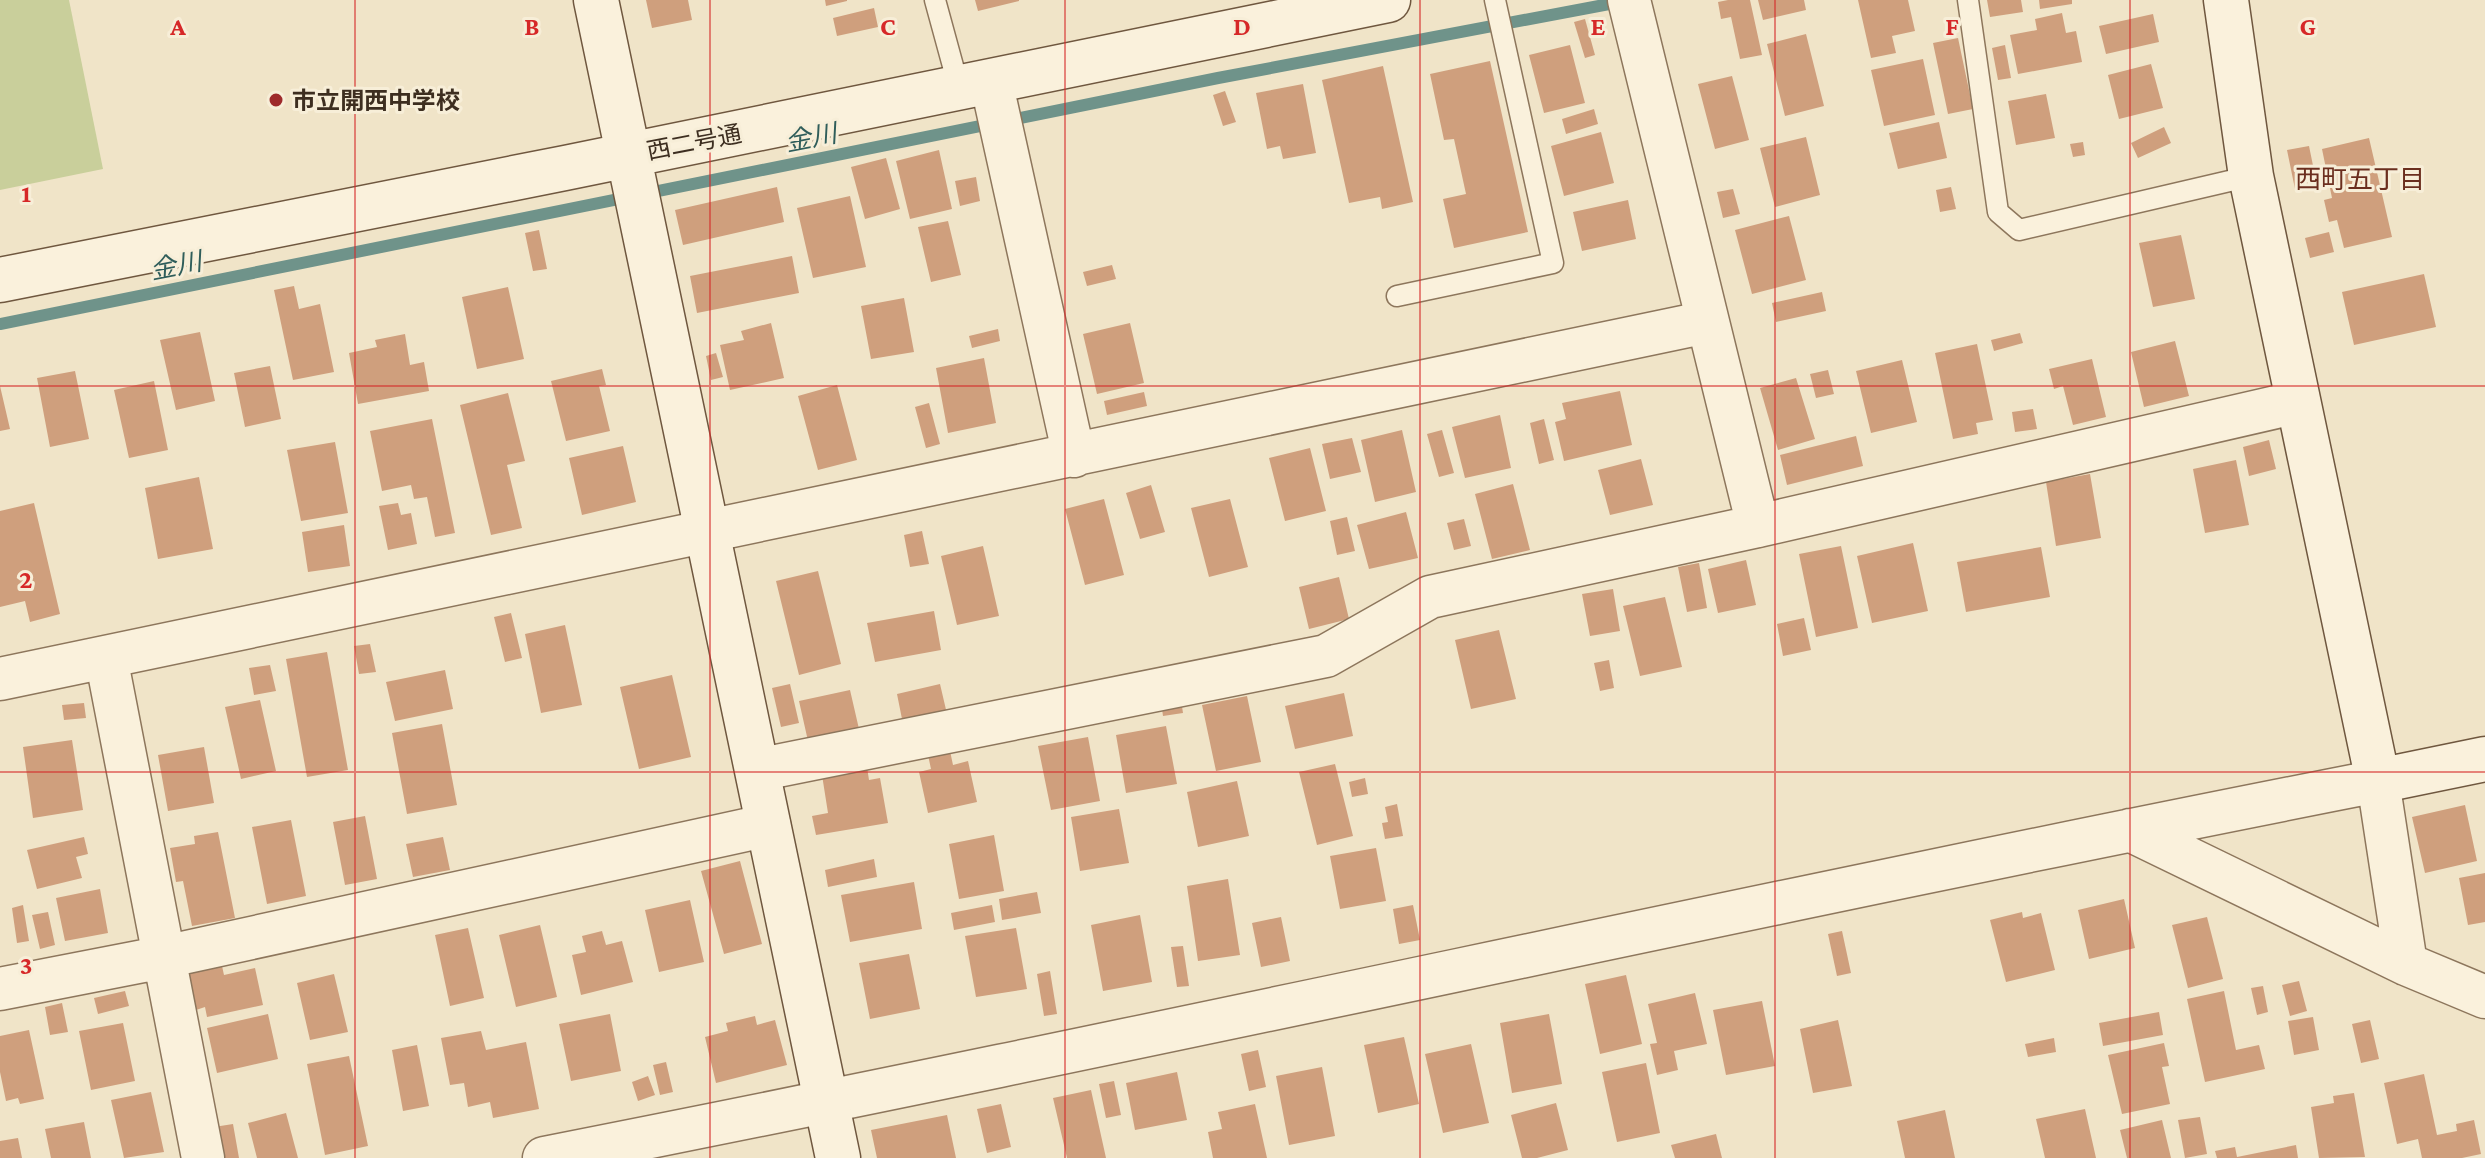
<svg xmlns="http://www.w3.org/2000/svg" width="2485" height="1158" font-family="'Crimson Pro','Noto Sans JP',serif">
<rect width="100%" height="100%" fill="#f0e4c8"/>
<path fill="#c9cf9b" d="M0,0H69L103,169L0,190Z"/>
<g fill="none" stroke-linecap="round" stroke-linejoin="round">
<path stroke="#6f938a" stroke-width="12" d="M0,324L1218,78L1625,1"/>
</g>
<path fill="#cf9f7d" d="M646,0H688L692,20L652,28Z
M825,0H847V1L826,6Z
M975,0H1019V1L978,11Z
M1728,0H1750L1762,55L1740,59L1731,17L1721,19L1718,2Z
M1758,0H1804L1806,10L1763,20Z
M1858,0H1908L1915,31L1892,36L1896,53L1871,58Z
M1987,0H2021L2023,12L1990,17Z
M2039,0H2072V4L2040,9Z
M874,8L878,27L837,36L833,18Z
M2062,13L2066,33L2076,31L2082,62L2018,74L2010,35L2037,30L2035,19Z
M2153,14L2159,42L2106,54L2099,26Z
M1585,19L1595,55L1585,58L1574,22Z
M1806,34L1824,106L1785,116L1767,44Z
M1958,38L1973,109L1948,114L1933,43Z
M1570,45L1585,103L1544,113L1529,55Z
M2005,45L2011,78L1998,80L1992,48Z
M1923,59L1935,115L1884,126L1871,70Z
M1490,61L1528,232L1454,248L1443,199L1466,194L1454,139L1444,140L1430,74Z
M2151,64L2163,108L2119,119L2108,75Z
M1383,66L1413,202L1382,209L1380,197L1349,203L1322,80Z
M1732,76L1749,140L1715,149L1698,84Z
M1303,84L1316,153L1283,159L1280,146L1267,149L1256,93Z
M1225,91L1236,122L1223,126L1213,95Z
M2046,94L2055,138L2016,145L2008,101Z
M1594,109L1598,124L1566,134L1562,119Z
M1939,122L1947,158L1898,169L1889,133Z
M2164,127L2171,143L2138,158L2131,143Z
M1601,132L1614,183L1564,196L1551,146Z
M1806,137L1820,195L1775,207L1760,148Z
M2369,138L2392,237L2344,248L2337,220L2329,222L2324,200L2332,198L2322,149Z
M2083,142L2085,155L2073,157L2070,144Z
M2309,146L2317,185L2295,189L2287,150Z
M939,150L952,209L910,219L896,161Z
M886,158L900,209L865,219L851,167Z
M976,177L980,201L960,206L955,181Z
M777,187L784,222L683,245L675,210Z
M1951,187L1956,209L1940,212L1936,190Z
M1733,189L1740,214L1723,218L1717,192Z
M850,196L866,267L813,278L797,208Z
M1628,200L1636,239L1582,251L1573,212Z
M1789,216L1806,280L1752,294L1735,230Z
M948,221L961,275L931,282L918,227Z
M539,230L547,269L533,271L525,233Z
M2329,232L2334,252L2310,258L2305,238Z
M2181,235L2195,299L2153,307L2139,243Z
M792,256L799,293L697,313L690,276Z
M1112,265L1116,279L1087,286L1083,272Z
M2424,274L2436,327L2354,345L2342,292Z
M294,286L299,309L320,304L334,372L293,380L274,290Z
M508,287L524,359L477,369L462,297Z
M1822,292L1826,311L1776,322L1772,303Z
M904,298L914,352L871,359L861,306Z
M771,323L784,378L730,390L720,345L744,340L741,331Z
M1130,323L1144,383L1097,394L1083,334Z
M998,329L1000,341L972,348L969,336Z
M200,332L215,401L176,410L160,340Z
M2020,333L2023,343L1994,351L1991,340Z
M405,334L410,365L424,362L429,391L358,404L349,353L377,347L375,340Z
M2175,341L2189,396L2144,407L2131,352Z
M1977,344L1993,420L1976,423L1978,434L1953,439L1935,353Z
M716,353L723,377L711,380L706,356Z
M984,358L996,423L948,433L936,368Z
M2092,359L2106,417L2073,425L2063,386L2054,389L2049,369Z
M1902,360L1917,422L1871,433L1856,371Z
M270,366L281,419L245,427L234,373Z
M602,369L606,385L599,386L610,431L566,441L551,381Z
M1828,370L1834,394L1816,398L1810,374Z
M75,371L89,439L50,447L37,378Z
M1796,378L1815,439L1778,450L1760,388Z
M154,381L168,450L129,458L114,390Z
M837,385L857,460L818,470L798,396Z
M0,386L10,429L0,431Z
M1620,391L1632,445L1564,461L1555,422L1566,419L1562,403Z
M1144,392L1147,406L1107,415L1104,401Z
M508,393L525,461L507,465L522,528L491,535L460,405Z
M929,403L940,444L926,448L915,407Z
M2033,409L2037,429L2015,432L2012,412Z
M1500,415L1511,468L1465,478L1452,427Z
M432,419L455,533L435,537L427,497L414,499L411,485L382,491L370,431Z
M1544,419L1554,460L1539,464L1530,423Z
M1402,430L1416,492L1375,502L1361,440Z
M1442,430L1454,473L1439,477L1427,434Z
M1856,436L1863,466L1787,485L1780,455Z
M1352,438L1361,472L1330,479L1322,444Z
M2269,440L2276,469L2249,476L2243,447Z
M335,442L348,513L301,521L287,450Z
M623,446L636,502L582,515L569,458Z
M1310,448L1326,511L1285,521L1269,458Z
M1641,459L1653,505L1610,515L1598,470Z
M2236,460L2249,525L2205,533L2193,469Z
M2090,474L2101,538L2056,546L2046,482Z
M199,477L213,549L158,559L145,488Z
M1513,484L1530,550L1492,559L1475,494Z
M1151,485L1165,532L1140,539L1126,493Z
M1104,499L1124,575L1085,585L1065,509Z
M1230,499L1248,567L1209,577L1191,508Z
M34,503L60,614L30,622L25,601L0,607V511Z
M398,503L401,515L411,513L417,544L388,550L379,506Z
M1406,512L1418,558L1369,569L1357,525Z
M1347,517L1355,551L1337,555L1330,521Z
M1464,519L1471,546L1454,550L1447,523Z
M344,525L350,566L308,572L302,532Z
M922,531L929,564L910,567L904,535Z
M1913,543L1928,611L1872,623L1857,556Z
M983,546L999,616L957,625L941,556Z
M1841,546L1858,628L1816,637L1799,554Z
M2041,547L2050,597L1966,612L1957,562Z
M1746,560L1756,605L1718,613L1708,569Z
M1699,563L1707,608L1687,612L1678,567Z
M818,571L841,664L799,675L776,581Z
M1339,577L1349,619L1309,629L1299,587Z
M1613,589L1620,631L1590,636L1582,594Z
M1665,597L1682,667L1640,676L1623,606Z
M934,611L941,650L875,662L867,623Z
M511,613L522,658L505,662L494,617Z
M1804,618L1811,650L1783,656L1777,624Z
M565,625L582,705L541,713L525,634Z
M1499,630L1516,699L1471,709L1455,640Z
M370,644L376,672L359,674L354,646Z
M327,652L348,770L307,777L286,659Z
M1609,660L1614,688L1600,691L1594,663Z
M270,665L276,691L254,695L249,668Z
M445,670L453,709L395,721L386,682Z
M672,675L691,757L639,769L620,687Z
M790,684L799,723L781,727L772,688Z
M940,684L947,714L903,724L897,694Z
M850,690L859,729L808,741L799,701Z
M1344,693L1353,736L1295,749L1285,706Z
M1247,696L1261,762L1216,771L1202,705Z
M260,700L276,771L241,779L225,707Z
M1181,700L1183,713L1163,716L1161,702Z
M84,703L86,718L64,720L62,705Z
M442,724L457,805L407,814L392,733Z
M1166,726L1177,784L1126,793L1116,735Z
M1088,737L1100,801L1051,810L1038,746Z
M72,740L83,810L33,818L23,747Z
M204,747L214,803L168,811L158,755Z
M950,751L953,765L968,761L977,802L928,813L919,772L931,769L928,755Z
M1335,764L1353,836L1317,845L1299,772Z
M867,767L869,780L880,778L888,823L816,835L812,816L828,813L822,775Z
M1365,778L1368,794L1352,797L1349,782Z
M1237,781L1249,836L1198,847L1187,792Z
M1397,804L1403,836L1385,839L1382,823L1388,822L1385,807Z
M2465,805L2477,861L2425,873L2412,817Z
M1119,809L1129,863L1080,871L1071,817Z
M365,816L377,879L345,885L333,822Z
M291,820L306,896L267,904L252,827Z
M218,832L235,918L192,926L183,881L176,882L170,848L195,844L194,836Z
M994,835L1004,891L959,899L949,844Z
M84,837L88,854L76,857L82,878L37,889L27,850Z
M443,837L450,870L413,877L406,844Z
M1376,848L1386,901L1340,909L1330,856Z
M874,859L877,877L828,887L825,870Z
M740,861L762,944L724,954L701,871Z
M2485,873V922L2468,925L2459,878Z
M1228,879L1240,955L1198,961L1187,886Z
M914,882L922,929L850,942L841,895Z
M100,889L108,933L65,941L56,898Z
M1037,892L1041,913L1002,920L999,899Z
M2124,899L2135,948L2089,959L2078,910Z
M690,900L704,962L659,972L645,910Z
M23,905L29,941L17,943L12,908Z
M992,905L995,922L954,930L951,913Z
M1413,905L1420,940L1399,944L1393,909Z
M48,912L55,945L40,949L32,915Z
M2022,912L2023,918L2041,913L2055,970L2006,982L1990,920Z
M1140,915L1152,982L1103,991L1091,925Z
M1281,917L1290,961L1261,967L1252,923Z
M2207,917L2223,979L2188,988L2172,925Z
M540,925L557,997L516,1007L499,935Z
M468,928L484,998L450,1006L435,935Z
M1016,928L1027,989L976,997L965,936Z
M602,931L606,945L622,941L633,982L581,995L572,955L586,952L582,936Z
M1842,931L1851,973L1837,976L1828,934Z
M1183,946L1189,986L1177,987L1171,947Z
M909,954L920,1009L870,1019L859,963Z
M220,957L224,975L255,968L263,1005L207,1017L205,1007L196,1010L186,965Z
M1050,971L1057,1014L1044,1016L1037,974Z
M334,974L348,1032L310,1040L297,983Z
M1626,975L1642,1044L1600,1054L1585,984Z
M2299,981L2307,1011L2290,1016L2282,985Z
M2263,986L2268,1012L2257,1015L2251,988Z
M125,991L129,1006L98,1014L94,998Z
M2224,991L2236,1050L2259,1045L2265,1069L2205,1082L2187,999Z
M1695,993L1707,1044L1674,1051L1678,1070L1657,1075L1650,1044L1657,1043L1648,1004Z
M1762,1001L1775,1066L1726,1075L1713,1010Z
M62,1003L68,1032L50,1035L45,1007Z
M2159,1012L2163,1035L2103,1046L2099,1023Z
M268,1014L278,1059L217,1073L207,1028Z
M610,1014L621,1071L571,1081L559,1024Z
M1549,1014L1562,1084L1512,1093L1500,1023Z
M755,1016L757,1025L775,1020L787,1065L716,1083L705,1037L728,1031L726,1023Z
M2313,1017L2319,1050L2294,1055L2288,1021Z
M1838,1020L1852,1086L1813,1093L1800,1029Z
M2370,1020L2379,1059L2361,1063L2352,1024Z
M123,1023L135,1081L91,1090L79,1031Z
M29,1030L44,1099L20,1104L18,1098L6,1101L0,1072V1036Z
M481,1031L486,1050L526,1042L539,1109L493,1118L490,1102L468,1107L464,1083L450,1085L441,1038Z
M1404,1037L1419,1104L1378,1113L1364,1045Z
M2054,1038L2056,1052L2028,1057L2025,1044Z
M2164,1043L2169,1066L2162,1067L2170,1104L2122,1114L2108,1055Z
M1471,1044L1489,1123L1443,1133L1425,1054Z
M417,1045L429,1106L403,1111L392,1050Z
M1258,1050L1266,1087L1249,1091L1241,1054Z
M349,1056L368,1146L325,1155L307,1064Z
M666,1062L673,1092L660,1095L653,1065Z
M1646,1063L1660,1133L1617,1142L1602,1072Z
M1322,1067L1335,1136L1289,1145L1276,1076Z
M1177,1072L1187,1120L1135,1130L1126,1083Z
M2424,1074L2437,1135L2457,1131L2456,1124L2474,1120L2481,1154L2462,1158H2422L2418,1139L2397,1144L2384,1083Z
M648,1076L655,1095L638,1101L632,1082Z
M1114,1081L1121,1115L1106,1118L1099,1084Z
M1091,1090L1106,1158H1067L1053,1098Z
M151,1092L164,1152L124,1158L111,1100Z
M2354,1093L2365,1157L2319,1158L2311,1107L2334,1103L2333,1096Z
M1556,1103L1568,1150L1537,1158H1522L1511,1115Z
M1001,1104L1011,1147L987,1153L977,1109Z
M1255,1104L1267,1158H1213L1208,1132L1222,1129L1218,1112Z
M2085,1109L2096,1158H2045L2036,1119Z
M1945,1110L1955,1158H1905L1897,1121Z
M286,1113L298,1158H257L248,1123Z
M947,1115L956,1158H877L871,1130Z
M2200,1117L2207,1154L2185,1158L2178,1120Z
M2162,1120L2171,1158H2127L2120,1130Z
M84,1122L91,1158H51L45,1129Z
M233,1124L239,1158H220L214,1127Z
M1716,1134L1722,1158H1675L1671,1145Z
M18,1138L22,1158H0V1141Z
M2296,1145L2298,1158H2217L2215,1151L2235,1147L2237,1157Z"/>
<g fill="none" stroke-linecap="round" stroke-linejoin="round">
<g stroke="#8d765c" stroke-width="23">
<path id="lane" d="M935,0L959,88
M1968,0L1998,212L2019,230L2251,176
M1397,296L1553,263L1495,0"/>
</g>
<g stroke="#8d765c" stroke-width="45">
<path id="street" d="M1629,0L1758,526
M991,81L1074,456
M106,657L203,1158
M0,679L1707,322
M757,770L1326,656L1430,597L1758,526L2298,402
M2130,830L2406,964L2485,997
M0,989L164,957L769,825
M544,1158C1156,1038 1765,901 2378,781L2406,964"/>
</g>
<g stroke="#6f573f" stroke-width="47">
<path id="secondary" d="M596,0L838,1158
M2226,0L2251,176L2378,781L2485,759
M0,280L565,168L1388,0"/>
</g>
<use href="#lane" stroke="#faf1dc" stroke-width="20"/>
<use href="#street" stroke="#faf1dc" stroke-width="42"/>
<use href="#secondary" stroke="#faf1dc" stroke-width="44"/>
</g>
<path fill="none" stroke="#d62828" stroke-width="2" stroke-opacity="0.55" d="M355,0V1158M710,0V1158M1065,0V1158M1420,0V1158M1775,0V1158M2130,0V1158M0,386H2485M0,772H2485"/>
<circle fill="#9e2a2b" stroke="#f7eed8" stroke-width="3" cx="276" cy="100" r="8"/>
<g text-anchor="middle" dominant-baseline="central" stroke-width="6" stroke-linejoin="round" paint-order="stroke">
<g font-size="24" font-weight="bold" fill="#3d2e20" stroke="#f7eed8" text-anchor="start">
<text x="292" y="100">市立開西中学校</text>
</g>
<g font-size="24" fill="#3d2e20" stroke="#f7eed8">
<text transform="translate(694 142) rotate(-11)">西二号通</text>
</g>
<g font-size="26" font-style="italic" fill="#2f5d5a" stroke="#f7eed8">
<text transform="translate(811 138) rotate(-11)">金川</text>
<text transform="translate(176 266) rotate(-11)">金川</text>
</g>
<g font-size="26" fill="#6b2e1e" stroke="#f7eed8">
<text x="2360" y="179">西町五丁目</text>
</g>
</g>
<g font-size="26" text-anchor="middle" font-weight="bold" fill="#d62828" stroke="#f7eed8" stroke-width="6" stroke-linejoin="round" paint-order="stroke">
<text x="178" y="35">A</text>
<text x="532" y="35">B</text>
<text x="888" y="35">C</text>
<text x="1242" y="35">D</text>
<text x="1598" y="35">E</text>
<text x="1952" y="35">F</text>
<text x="2308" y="35">G</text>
<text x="26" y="202">1</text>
<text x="26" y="588">2</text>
<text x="26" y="974">3</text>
</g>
</svg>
